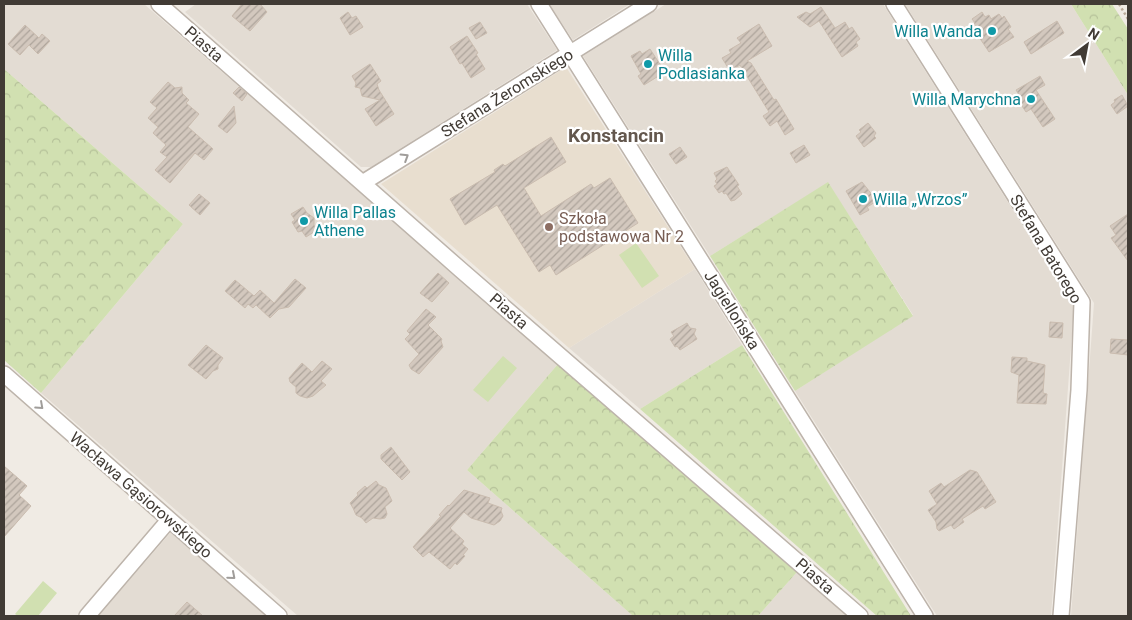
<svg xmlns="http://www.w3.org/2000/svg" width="1132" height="620" font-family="Roboto,sans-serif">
<defs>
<pattern id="forest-crowns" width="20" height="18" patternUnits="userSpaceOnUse" patternTransform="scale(1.25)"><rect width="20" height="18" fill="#d1e0b1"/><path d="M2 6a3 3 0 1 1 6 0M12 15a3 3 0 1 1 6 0" fill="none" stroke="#b5c199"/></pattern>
<pattern id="building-hatch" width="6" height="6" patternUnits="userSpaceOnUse" patternTransform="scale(1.25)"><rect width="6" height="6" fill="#d3c8be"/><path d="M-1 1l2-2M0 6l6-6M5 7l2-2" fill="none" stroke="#ada49b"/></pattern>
</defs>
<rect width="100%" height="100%" fill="#f0ebe4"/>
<path fill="#e3dcd3" d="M4,4H144L558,364L467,470L633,616H298L41,393L183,224L4,69Z
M196,4H527L557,50L371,167H361L185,12Z
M549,4H630L573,40Z
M666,4H883L1074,307L1051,616H937L795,391L913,315L828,183L710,256L583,56Z
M905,4H1071L1128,95V616H1071L1094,303Z
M695,269L742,345L640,409L569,348Z
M172,531L270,616H98Z
M797,572L847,616H758Z"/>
<path fill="#e8decf" d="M566,67L695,269L569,348L381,184Z"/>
<path fill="url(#forest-crowns)" d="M1071,4H1112L1128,29V95Z
M4,69L183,224L41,393L4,360Z
M828,182L913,316L795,391L710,256Z
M742,345L911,616H877L640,409Z
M558,364L797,572L758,616H633L467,470Z"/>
<path fill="#d1e0b1" d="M636,243L659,276L642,288L619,255Z
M503,356L517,368L488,402L473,390Z
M43,581L57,593L38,616H18L15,614Z"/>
<path fill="#e1dedc" d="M577,73L696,262L690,259L633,171L634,169L614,138L575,78Z"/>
<path fill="url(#building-hatch)" stroke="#cabcaf" d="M242,4H260L267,12L250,31L232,16Z
M821,7L835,28L845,22L849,29L852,27L860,39L856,42L858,46L842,57L819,21L810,27L797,17L806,12L810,14Z
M348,12L352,18L356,16L363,27L350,35L340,18Z
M982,12L985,17L989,15L991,19L999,14L1002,18L1004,16L1011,27L1008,29L1014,37L989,52L971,25L975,23L972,19Z
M1057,21L1064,33L1031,54L1024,42Z
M480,22L487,33L476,39L469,28Z
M759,24L772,46L747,61L751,63L774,100L776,99L794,129L785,135L777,121L770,126L763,116L769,112L740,65L730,71L722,58L731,53L729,50L741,43L737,38Z
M25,25L39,38L42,34L50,41L38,54L29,45L20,55L8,44Z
M467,36L478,53L476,54L485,69L471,78L462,63L460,64L450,47Z
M650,49L665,72L644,85L638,76L641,74L631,56L640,51L642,54Z
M370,64L381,81L377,84L379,90L394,114L376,126L365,109L380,100L362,96L360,88L355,87L356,83L352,76Z
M1040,76L1045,85L1036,90L1055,119L1043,127L1031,109L1026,112L1018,100L1021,98L1016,90Z
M168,82L175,88L182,87V93L189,100L186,103L199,114L188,127L213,149L204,160L195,153L170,183L155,170L167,157L160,152L166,145L153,133L158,127L148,118L157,108L150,102Z
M239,87L247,94L242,101L233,93Z
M1122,95L1128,106L1117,114L1111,105L1115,102L1114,100Z
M234,106L236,123L227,133L218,126Z
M868,123L876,133L874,136L876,138L864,147L856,136L861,132L859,130Z
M551,137L566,162L524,188L541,216L591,184L594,188L610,178L638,223L556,275L550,265L539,272L497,205L465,225L450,199L495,172L494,170L503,164L505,166Z
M804,145L810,155L796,163L790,153Z
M680,147L687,157L676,164L669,154Z
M727,167L739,185L737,186L742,194L735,200L731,201L726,193L724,194L722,191L719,193L714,186L717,184L715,181L717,179L714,173Z
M862,182L877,201L867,207L869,210L860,215L846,191Z
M199,194L210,203L200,215L189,205Z
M303,207L307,213L314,218V225L317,230L306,237L302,231L298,232L292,222L295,220L291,214Z
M1128,214V261L1111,238L1116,235L1110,226Z
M438,273L449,283L432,302L420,293Z
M295,279L306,288L289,307L279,309L270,318L256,305L253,308L248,304L245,308L225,291L235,280L254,296L260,290L274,303Z
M426,309L436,317L428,325L442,339L441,341L443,347L419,374L411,369L409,365L419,354L405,339L410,334L407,331Z
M1050,322L1063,323L1062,338L1049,337Z
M687,323L690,328L696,329L694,334L697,339L680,350L677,346L675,347L670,339L674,336L671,332Z
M1111,339L1128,340V355L1110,353Z
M206,345L223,358L218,365V369L213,371L206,379L188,365Z
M1012,357L1027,358V361L1045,365L1043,393L1047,394L1046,404L1017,403L1019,375L1011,372Z
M322,361L332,369L321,381L326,385L313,396L307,398L300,396L296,393V387L290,382L289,378L302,363L312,372Z
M391,447L410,472L402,480L381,459V455Z
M4,466L27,486L19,495L31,506L4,537Z
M970,470L977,472L996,502L985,509L983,506L962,519L964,522L954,529L951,525L939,531L937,529L936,522L928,510L937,504L929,491L941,483L944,487Z
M376,481L379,485L386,488L392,501L385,507L387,514L385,518L380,519L373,518L366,523L362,518L356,515L353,508L350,503L358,495L357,493L365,486L367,488Z
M464,490L490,498L488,503L502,508L501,511L503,516L500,521L494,525L471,518L464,512L450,528L464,541L462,544L468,549L463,555L465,556L457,565L455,563L450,569L429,552L423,557L413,547L441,516L439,515L448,505L449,506Z
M187,602L203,616H174Z"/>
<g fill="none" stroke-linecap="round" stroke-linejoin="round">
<g stroke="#bdb4ab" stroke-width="18">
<path id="street" d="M159,4L461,270L860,616
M539,4L925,616
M894,4L1082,302L1079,390L1061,616
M364,182L649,4
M4,374L279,616
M87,616L169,520"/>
</g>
<path stroke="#baab9b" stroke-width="2.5" stroke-dasharray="2.5 2.5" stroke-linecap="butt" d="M1119,4L1128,19"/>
<use href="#street" stroke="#fff" stroke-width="15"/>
</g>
<defs><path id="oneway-chevron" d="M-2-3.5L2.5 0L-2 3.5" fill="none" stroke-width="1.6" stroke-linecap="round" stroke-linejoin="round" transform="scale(1.25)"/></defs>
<g stroke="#a09d9a">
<use href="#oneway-chevron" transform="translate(405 157) rotate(-32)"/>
<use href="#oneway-chevron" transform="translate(40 406) rotate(42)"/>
<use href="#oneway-chevron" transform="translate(232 576) rotate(41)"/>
</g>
<g fill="#0f9aa8" stroke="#fff" stroke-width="2">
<circle cx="992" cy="31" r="5"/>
<circle cx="648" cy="64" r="5"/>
<circle cx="1031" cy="99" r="5"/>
<circle cx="863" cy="199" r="5"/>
<circle cx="304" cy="221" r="5"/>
</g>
<circle fill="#8d6e63" stroke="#fff" stroke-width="2" cx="549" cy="227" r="5"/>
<g text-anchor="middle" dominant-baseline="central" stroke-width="4.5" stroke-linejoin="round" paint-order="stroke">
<g font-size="16" fill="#0d838f" stroke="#fff" text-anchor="start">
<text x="982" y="31" text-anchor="end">Willa Wanda</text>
<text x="658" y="55">Willa<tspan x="658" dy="18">Podlasianka</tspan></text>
<text x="1021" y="99" text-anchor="end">Willa Marychna</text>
<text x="873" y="199">Willa „Wrzos”</text>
<text x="314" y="212">Willa Pallas<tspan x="314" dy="18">Athene</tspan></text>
</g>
<g font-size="16" fill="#413b35" stroke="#fff">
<text transform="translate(204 44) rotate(41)">Piasta</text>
<text transform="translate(507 93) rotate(-32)">Stefana Żeromskiego</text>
<text transform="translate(1046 249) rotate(59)">Stefana Batorego</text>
<text transform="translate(732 310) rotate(58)">Jagiellońska</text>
<text transform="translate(509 311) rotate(41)">Piasta</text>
<text transform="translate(141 495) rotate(41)">Wacława Gąsiorowskiego</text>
<text transform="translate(815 576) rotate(41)">Piasta</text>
</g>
<g font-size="16" fill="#785e54" stroke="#fff" text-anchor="start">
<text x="559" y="218">Szkoła<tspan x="559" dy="18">podstawowa Nr 2</tspan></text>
</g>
<g font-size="19" font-weight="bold" fill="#63574d" stroke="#fff">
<text x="616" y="135">Konstancin</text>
</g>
</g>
<rect width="1132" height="620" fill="none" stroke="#413b35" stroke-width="10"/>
<g transform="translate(1087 45) rotate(32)" stroke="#ffffff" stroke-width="4" paint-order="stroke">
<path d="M0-4L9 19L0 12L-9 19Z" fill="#413b35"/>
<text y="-8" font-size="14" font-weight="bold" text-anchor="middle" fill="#413b35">N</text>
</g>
</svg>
